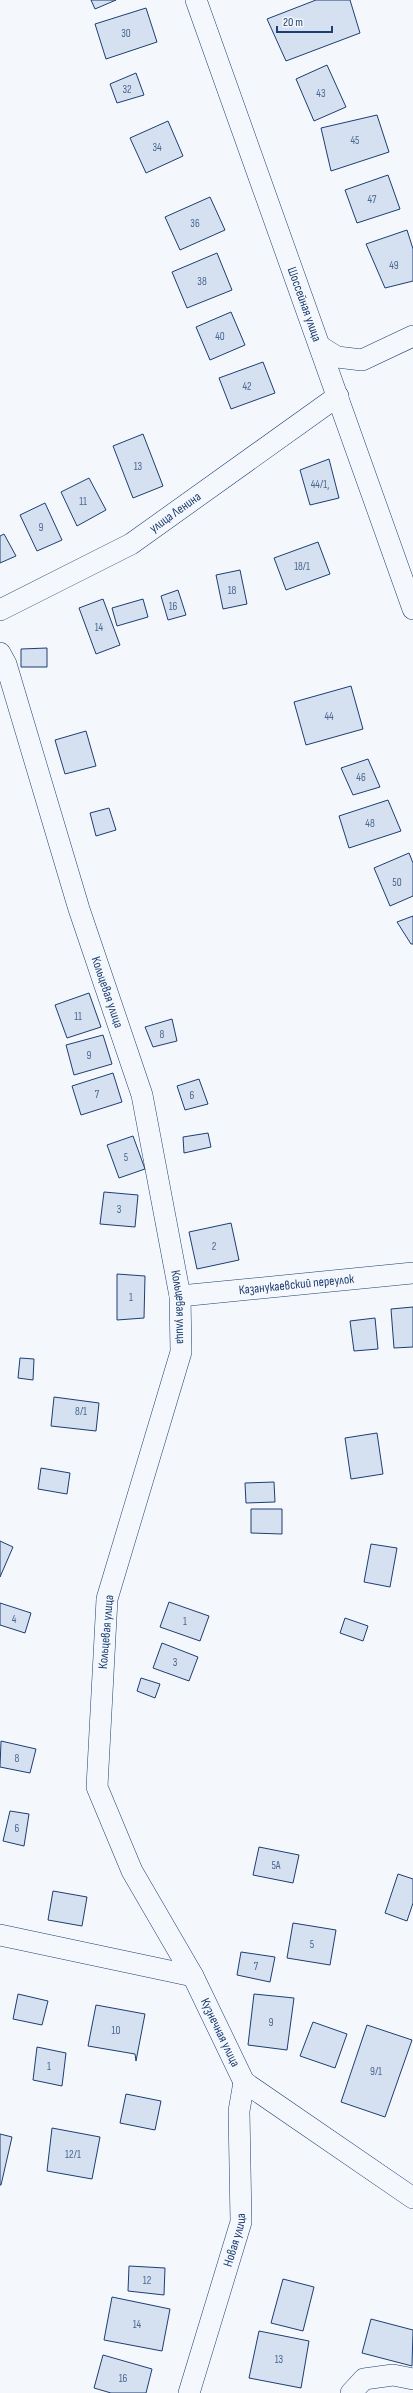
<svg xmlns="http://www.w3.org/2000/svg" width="413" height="2393" font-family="'Sofia Sans Condensed',sans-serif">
<rect width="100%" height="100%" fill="#f4f7fb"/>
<path fill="#d5e0f0" stroke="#1d3f73" d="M91,0H116L95,9Z
M316,0H350L360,33L286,61L267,19Z
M146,8L157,42L106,59L95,24Z
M327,65L346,107L314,121L296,79Z
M136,73L144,95L117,103L110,84Z
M377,115L389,152L331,171L321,128Z
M168,121L183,156L146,173L130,138Z
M388,175L400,209L357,223L345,190Z
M210,197L225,230L180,250L165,217Z
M407,230L413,249V281L385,288L366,244Z
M217,253L232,290L187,308L172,272Z
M231,312L245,345L210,360L196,327Z
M263,362L275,393L231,409L219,378Z
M143,434L163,486L133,498L113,446Z
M329,459L339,498L310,505L300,470Z
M89,478L106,510L77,526L61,492Z
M45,503L62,540L37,551L20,515Z
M4,534L16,556L0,563V536Z
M318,542L330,574L286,590L274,558Z
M240,570L247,604L223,609L216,575Z
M178,590L186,615L168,620L161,596Z
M103,599L120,645L96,654L79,608Z
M143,599L148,617L117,626L112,608Z
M47,648V667H21V649Z
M351,686L363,729L306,745L294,702Z
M86,731L96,766L65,774L55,740Z
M368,759L380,787L353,795L341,768Z
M388,800L401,831L349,848L339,816Z
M109,808L116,830L96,836L90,813Z
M409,853L413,863V896L390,906L374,868Z
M413,916V944H411L397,922Z
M89,993L101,1027L67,1038L55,1005Z
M172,1019L177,1041L153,1047L145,1027Z
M103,1035L112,1064L74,1075L66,1045Z
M113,1073L122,1102L81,1115L72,1086Z
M199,1079L208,1104L185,1110L177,1086Z
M208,1133L211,1147L184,1153L183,1137Z
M133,1136L145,1169L119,1178L107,1145Z
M104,1192L138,1195L135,1227L100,1224Z
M231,1223L239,1260L197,1269L189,1232Z
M117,1274L145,1276L144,1318L117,1320Z
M413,1307V1347L394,1348L391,1309Z
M375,1318L378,1349L354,1351L350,1321Z
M20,1358L34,1359L33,1380L18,1378Z
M54,1397L99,1403L96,1431L51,1426Z
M377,1433L383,1474L351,1479L345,1438Z
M41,1468L70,1473L67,1494L38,1489Z
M274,1482L275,1502L246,1503L245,1483Z
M251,1509H282V1534L251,1533Z
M0,1541L13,1547L0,1577Z
M371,1544L397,1548L390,1587L364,1582Z
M169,1602L209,1616L200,1641L160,1627Z
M0,1603L31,1613L25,1633L0,1625Z
M345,1618L368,1626L363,1641L340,1633Z
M162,1643L198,1657L189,1681L153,1668Z
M141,1678L160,1684L155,1698L137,1691Z
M1,1741L36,1749L30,1773L0,1767Z
M10,1811L29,1814L24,1846L3,1841Z
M259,1847L299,1855L293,1883L253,1875Z
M398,1874L413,1879V1903L407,1921L385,1913Z
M53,1891L87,1897L82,1926L48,1920Z
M293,1923L336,1930L330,1965L287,1958Z
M241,1952L275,1957L270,1982L237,1975Z
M18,1994L48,2001L42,2025L13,2019Z
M254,1994L294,1998L287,2050L248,2045Z
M96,2005L145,2014L136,2061L135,2054L88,2046Z
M313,2022L347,2034L335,2068L300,2056Z
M367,2025L412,2040L385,2117L341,2102Z
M37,2047L66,2053L62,2086L33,2080Z
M126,2094L161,2101L155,2130L120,2123Z
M52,2128L100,2137L92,2179L47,2171Z
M0,2134L12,2137L1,2185H0Z
M129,2266L165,2268L164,2295L128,2291Z
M283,2279L314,2287L303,2331L271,2323Z
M112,2297L170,2309L162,2351L104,2340Z
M371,2319L413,2330L412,2366L362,2353Z
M259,2331L309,2341L301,2388L249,2378Z
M103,2355L152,2369L146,2393H111L94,2388Z"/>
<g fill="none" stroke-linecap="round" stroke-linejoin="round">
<g stroke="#1d3f73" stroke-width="22">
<g id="minor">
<path id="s1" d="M196,0L413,609"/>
<path d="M321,347L337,357L362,360L413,336"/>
<path id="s2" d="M0,610L131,544L338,396"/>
<path id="s3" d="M0,653L6,664L79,909L142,1095L180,1296L181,1352L107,1599L97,1787L132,1871L193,1976"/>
<path id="s4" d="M180,1296L413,1273"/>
<path id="s5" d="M0,1935L193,1976L244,2082L413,2198"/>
<path id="s6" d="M189,2393L241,2222L239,2111L244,2082"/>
<path d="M351,2393L364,2379L393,2375L413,2379"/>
</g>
</g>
<use href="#minor" stroke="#f4f7fb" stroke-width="21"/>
</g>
<g text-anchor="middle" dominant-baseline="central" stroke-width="3" stroke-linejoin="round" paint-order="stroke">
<g font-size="11" fill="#4b6792">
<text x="126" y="33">30</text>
<text x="127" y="89">32</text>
<text x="321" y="93">43</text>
<text x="355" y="140">45</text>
<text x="157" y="147">34</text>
<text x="372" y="199">47</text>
<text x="195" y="223">36</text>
<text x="394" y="265">49</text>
<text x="202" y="281">38</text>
<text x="220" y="336">40</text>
<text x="247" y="386">42</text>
<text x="138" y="466">13</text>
<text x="320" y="484">44/1,</text>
<text x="83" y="501">11</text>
<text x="41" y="527">9</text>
<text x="302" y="566">18/1</text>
<text x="232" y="590">18</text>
<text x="173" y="606">16</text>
<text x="99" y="627">14</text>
<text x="329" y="716">44</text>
<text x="361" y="777">46</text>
<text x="370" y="823">48</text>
<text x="397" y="882">50</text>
<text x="78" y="1016">11</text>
<text x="162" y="1034">8</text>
<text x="89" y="1055">9</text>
<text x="97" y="1094">7</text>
<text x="192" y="1095">6</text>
<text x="126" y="1157">5</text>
<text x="119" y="1209">3</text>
<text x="214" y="1246">2</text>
<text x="131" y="1297">1</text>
<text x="81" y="1411">8/1</text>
<text x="14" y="1619">4</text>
<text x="185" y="1621">1</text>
<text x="175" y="1662">3</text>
<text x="17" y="1758">8</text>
<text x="17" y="1828">6</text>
<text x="276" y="1865">5А</text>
<text x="312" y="1944">5</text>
<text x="256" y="1966">7</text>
<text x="271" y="2022">9</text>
<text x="116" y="2030">10</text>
<text x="49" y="2066">1</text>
<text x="376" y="2071">9/1</text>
<text x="73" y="2154">12/1</text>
<text x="147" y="2280">12</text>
<text x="137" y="2324">14</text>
<text x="279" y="2359">13</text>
<text x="123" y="2378">16</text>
</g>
<g font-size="13" fill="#1d3f73" stroke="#f4f7fb">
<text stroke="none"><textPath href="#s1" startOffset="323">Шоссейная улица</textPath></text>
<text stroke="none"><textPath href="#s2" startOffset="201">улица Ленина</textPath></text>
<text stroke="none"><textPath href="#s3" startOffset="356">Кольцевая улица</textPath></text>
<text stroke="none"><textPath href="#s4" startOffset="117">Казанукаевский переулок</textPath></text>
<text stroke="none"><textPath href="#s3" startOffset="680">Кольцевая улица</textPath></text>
<text transform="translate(106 1632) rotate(-85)">Кольцевая улица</text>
<text stroke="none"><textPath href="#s5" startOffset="260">Кузнечная улица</textPath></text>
<text stroke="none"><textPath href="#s6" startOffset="160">Новая улица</textPath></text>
</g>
</g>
<path d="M277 26v6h55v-6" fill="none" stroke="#1d3f73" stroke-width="2"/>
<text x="283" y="26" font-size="12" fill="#1d3f73" stroke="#f4f7fb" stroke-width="3" paint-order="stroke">20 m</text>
</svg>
